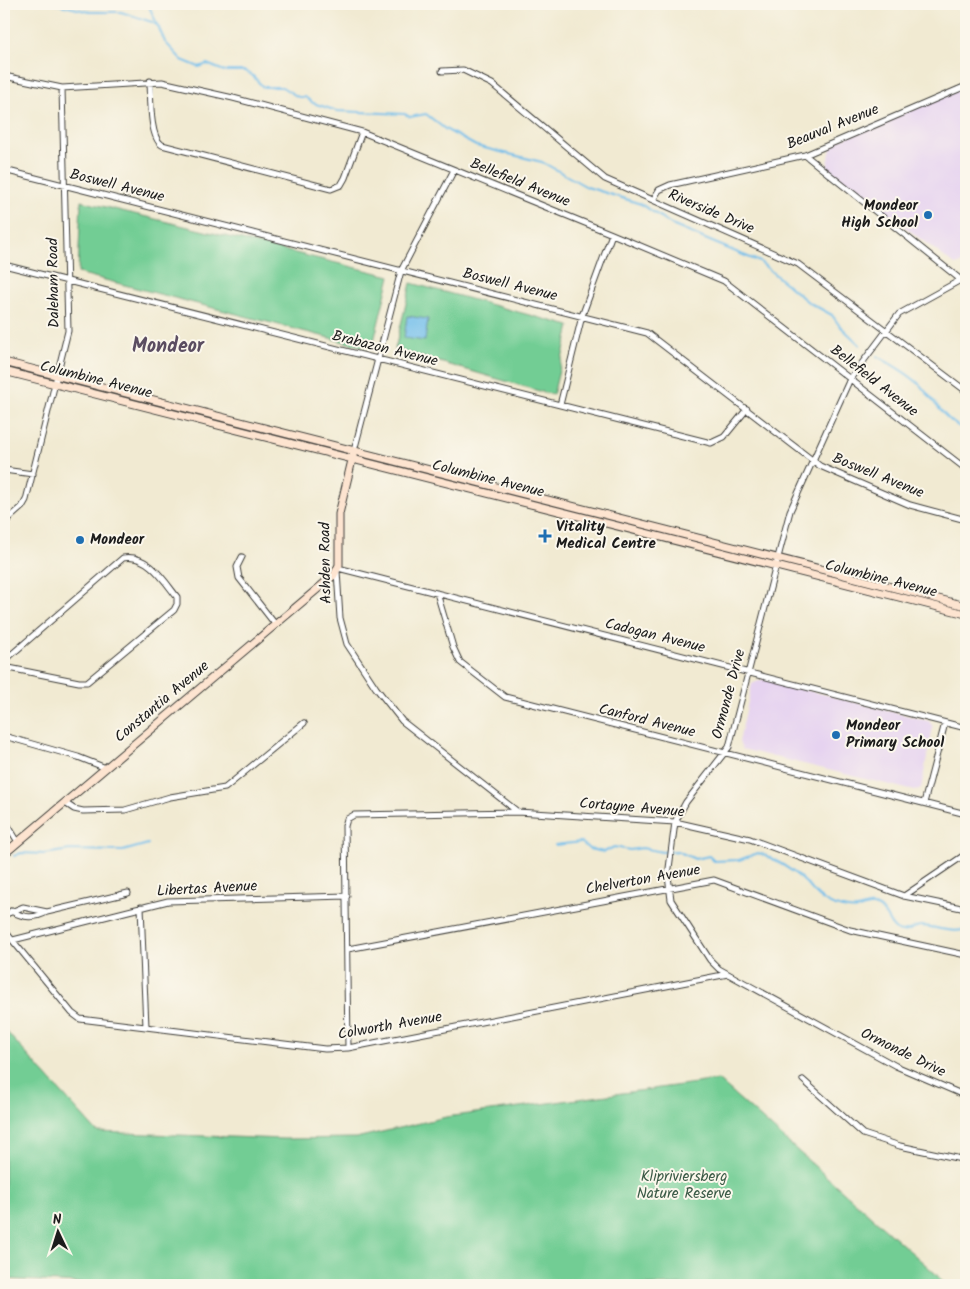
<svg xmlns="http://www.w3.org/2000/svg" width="970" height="1289" font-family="Kalam,sans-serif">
<rect width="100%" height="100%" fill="#fbf7ec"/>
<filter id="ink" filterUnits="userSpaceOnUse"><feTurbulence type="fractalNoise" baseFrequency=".02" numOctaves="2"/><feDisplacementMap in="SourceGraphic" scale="10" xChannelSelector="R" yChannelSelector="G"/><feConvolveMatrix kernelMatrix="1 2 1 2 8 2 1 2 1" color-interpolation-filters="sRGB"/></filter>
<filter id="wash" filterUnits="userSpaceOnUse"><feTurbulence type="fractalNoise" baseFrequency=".0096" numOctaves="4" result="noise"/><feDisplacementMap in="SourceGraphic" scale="20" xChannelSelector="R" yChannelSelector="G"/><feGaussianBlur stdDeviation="1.12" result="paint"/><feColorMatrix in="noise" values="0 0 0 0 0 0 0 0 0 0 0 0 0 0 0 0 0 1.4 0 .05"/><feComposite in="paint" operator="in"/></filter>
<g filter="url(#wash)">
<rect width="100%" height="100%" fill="#f1ead2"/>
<path fill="#e6d3f0" d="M966,87V262L955,265L827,168L832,143Z
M763,679L929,721L933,727L921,788L915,791L742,749L739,742L752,684Z"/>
<path fill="#72cd94" stroke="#477458" d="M81,201L390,276L372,349L78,273Z
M411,283L570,326L553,395L395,349Z
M4,1029L97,1132L284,1139L356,1138L446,1117L718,1080L937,1275L944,1285H115L4,1279Z"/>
<path fill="#71beeb" stroke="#466d84" d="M407,316L428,319L425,341L404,338Z"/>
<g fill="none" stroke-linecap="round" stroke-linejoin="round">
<path stroke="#71beeb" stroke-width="2" d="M56,4L90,12H121L152,22L158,26L165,42L182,60L199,67L207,64L224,71H245L252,75L263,87H282L298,97H305L313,103L337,111L405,114L410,117L426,114L445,129L476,146L542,162L587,187L641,204L674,226L760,262L808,302L832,315L839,325L860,345
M148,4L157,24
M877,356C890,364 907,372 919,384C934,400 945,422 966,430
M555,845L581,842L589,849L604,852L614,847L630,850L642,848L662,852L677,851L695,859L709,856L714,861L739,860L758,853C773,857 795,872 806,883C812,889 816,896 825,901C832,906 849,911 858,909C863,908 867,905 873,906C887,908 886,923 896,930C905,936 912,926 921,926C934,926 953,934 966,929
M14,856L21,853L44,854L70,850L123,851L148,844"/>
</g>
</g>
<g filter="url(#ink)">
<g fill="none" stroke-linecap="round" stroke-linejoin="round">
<g stroke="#3c3b37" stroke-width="7">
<path id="street" d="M442,71L463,70L492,84L605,179L798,264L966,391
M4,76L62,88L162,82L233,98L362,132L612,234L724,281L966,469
M150,81C151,96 149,137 162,145L331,189L341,185L345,178L362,132
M805,155L961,280
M4,170L647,333L820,466L910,505L966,520
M653,200L659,190L670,185L805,155L966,86
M4,265L711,443L724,437L747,409
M966,277L899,314L850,379L790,511L729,747L686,802L675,822L668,876L671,900L710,960L719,969L896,1066L966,1096
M560,405L582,316L612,234
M354,451L401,271L454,170
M4,470L33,474
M4,523L22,507L26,500L68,331L62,88
M242,557L237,567L239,578L275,624
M338,568L966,728
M337,571L340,618L347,644L376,688L402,721L518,812
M437,593L453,647L460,662L505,697L966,814
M4,661L123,558C148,554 163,579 177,597V604L174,610L87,682H79L4,667
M4,736L78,757L106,768
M65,803L74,809L83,811L125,810L170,797L225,788L304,723
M924,803L945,723
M4,819L18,842
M904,896L966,854
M141,907L146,1027
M11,911C24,918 34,919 47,912
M4,915L23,907L47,912L128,893
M4,930L72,1013L80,1019L325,1049L348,1048L728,974
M13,940L168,901L347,896
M348,949L714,880L850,930L966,955
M348,1048L345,826L347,819L354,815L518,812L675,822L750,839L904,896L966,909
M803,1080L863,1134L900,1146L966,1160
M4,1282L28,1285"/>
</g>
<g stroke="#3c3b37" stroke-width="9">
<path id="secondary" d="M4,362L966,606
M4,371L966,614
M4,854L334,575L339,565V514L353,456"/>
</g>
<use href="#street" stroke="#fff" stroke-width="5"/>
<use href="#secondary" stroke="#fde4d0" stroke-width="7"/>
</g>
</g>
<g fill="#1f6fb2" stroke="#fbf7ec" stroke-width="2">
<circle cx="928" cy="215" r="5"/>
<path d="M542.5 528.5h5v5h5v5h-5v5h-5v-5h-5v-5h5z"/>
<circle cx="80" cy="540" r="5"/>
<circle cx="836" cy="735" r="5"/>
</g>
<g text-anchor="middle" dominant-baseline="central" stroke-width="4" stroke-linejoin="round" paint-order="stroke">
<g font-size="15" fill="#1c1c1c" stroke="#fbf7ec">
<text transform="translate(833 127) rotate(-22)">Beauval Avenue</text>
<text transform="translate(520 183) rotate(22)">Bellefield Avenue</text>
<text transform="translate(117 186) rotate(14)">Boswell Avenue</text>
<text transform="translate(711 212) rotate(23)">Riverside Drive</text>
<text transform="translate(54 283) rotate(-91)">Daleham Road</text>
<text transform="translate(510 285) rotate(14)">Boswell Avenue</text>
<text transform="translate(385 349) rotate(14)">Brabazon Avenue</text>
<text transform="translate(96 380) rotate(14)">Columbine Avenue</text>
<text transform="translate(874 381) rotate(38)">Bellefield Avenue</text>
<text transform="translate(878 476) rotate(22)">Boswell Avenue</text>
<text transform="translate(488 479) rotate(14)">Columbine Avenue</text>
<text transform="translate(326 563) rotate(-91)">Ashden Road</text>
<text transform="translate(881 579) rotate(14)">Columbine Avenue</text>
<text transform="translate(655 636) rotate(14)">Cadogan Avenue</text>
<text transform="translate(729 694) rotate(-75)">Ormonde Drive</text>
<text transform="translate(162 702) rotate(-40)">Constantia Avenue</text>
<text transform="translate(647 721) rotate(14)">Canford Avenue</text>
<text transform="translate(632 808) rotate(5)">Cortayne Avenue</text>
<text transform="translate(643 880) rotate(-10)">Chelverton Avenue</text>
<text transform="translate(207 889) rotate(-3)">Libertas Avenue</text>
<text transform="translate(390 1026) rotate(-10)">Colworth Avenue</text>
<text transform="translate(903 1053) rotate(26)">Ormonde Drive</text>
</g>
<g font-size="15" font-weight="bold" fill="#1c1c1c" stroke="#fbf7ec" text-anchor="start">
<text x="918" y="206" text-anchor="end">Mondeor<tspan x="918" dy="17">High School</tspan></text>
<text x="556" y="527">Vitality<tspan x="556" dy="17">Medical Centre</tspan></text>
<text x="90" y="540">Mondeor</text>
<text x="846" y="726">Mondeor<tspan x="846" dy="17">Primary School</tspan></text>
</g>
<g font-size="15" fill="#3a5a46" stroke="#fbf7ec">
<text x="684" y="1177">Klipriviersberg<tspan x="684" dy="17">Nature Reserve</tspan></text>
</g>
<g font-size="20" font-weight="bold" fill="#5b4d61" stroke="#fbf7ec">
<text x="168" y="347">Mondeor</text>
</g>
</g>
<rect width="970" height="1289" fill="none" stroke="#fbf7ec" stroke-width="20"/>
<g transform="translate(58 1232) rotate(356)" stroke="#fbf7ec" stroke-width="4" paint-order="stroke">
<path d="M0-4L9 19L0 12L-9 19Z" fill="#1c1c1c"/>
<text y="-8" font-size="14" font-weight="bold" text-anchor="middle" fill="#1c1c1c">N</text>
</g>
</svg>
